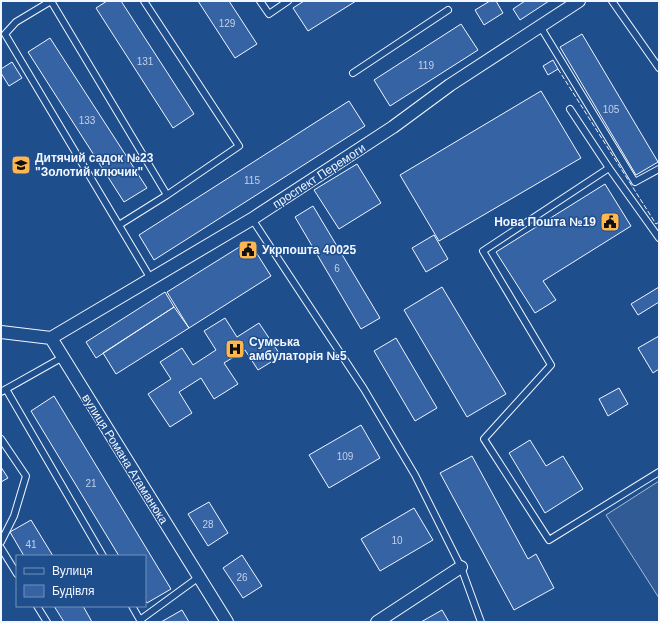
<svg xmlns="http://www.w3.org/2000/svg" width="660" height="623" font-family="Helvetica,sans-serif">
<rect width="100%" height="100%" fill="#1f4e8c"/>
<path fill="#305b95" stroke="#a8bbd7" d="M659,481V598L606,515Z"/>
<path fill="#3563a3" stroke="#f2f6ff" d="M107,1H121L194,114L173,128L96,8Z
M198,1H229L257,44L235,58Z
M304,1H356L308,31L293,8Z
M490,1H496L503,13L484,25L475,10Z
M525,1H549L520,20L513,9Z
M461,24L478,50L390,106L374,80Z
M582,34L658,162L636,175L560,47Z
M50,38L147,188L124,202L28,52Z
M553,60L558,69L548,75L543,66Z
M12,62L22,78L9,86L1,73V69Z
M541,91L581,158L439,241L400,175Z
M349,101L365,126L154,260L139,235Z
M357,164L381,203L339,229L314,190Z
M605,184L631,226L543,281L556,300L535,313L496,252Z
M313,206L380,318L361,329L295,217Z
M434,235L448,259L426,272L412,248Z
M249,241L271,276L189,328L167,292Z
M442,287L506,394L467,417L404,310Z
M659,287V302L638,315L631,304Z
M165,292L174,307L96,358L86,342Z
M174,307L189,328L116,374L103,353Z
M225,318L237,337L259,323L281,356L258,370L245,350L224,363L238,384L214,399L201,378L179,392L192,413L170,427L148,394L171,379L160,362L182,348L193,365L216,350L204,331Z
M659,336V369L653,373L638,348Z
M396,338L437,408L415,421L374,351Z
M619,388L628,404L608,416L599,399Z
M54,396L171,589L147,603L145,600V556H119L31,411Z
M361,425L380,458L329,488L309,455Z
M530,440L546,466L563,456L583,489L545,513L509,453Z
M472,456L528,559L536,554L554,588L514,610L440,473Z
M1,467L8,478L1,482Z
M209,502L228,533L208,546L188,514Z
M414,508L433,540L380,571L361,539Z
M31,520L53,556H24L10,532Z
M242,555L262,586L243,598L223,568Z
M54,606H83L92,622H64Z
M182,610L189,622H161Z
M442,610L449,622H421Z"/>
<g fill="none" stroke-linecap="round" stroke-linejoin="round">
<g stroke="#f2f6ff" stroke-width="8">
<path id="lane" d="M51,1L16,22L5,34L151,279
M51,1L167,195L119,225
M144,1L239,146L167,195
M260,1L269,14L288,1
M612,1L659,68
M540,26L635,182L659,169
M353,73L448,10
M570,109L609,168L659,238
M609,168L483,251L551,365L484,439L549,540L659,472
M252,219L364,389L415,475L461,567L481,622
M6,389L103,556
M1,392L63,357
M1,439L26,476L14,516L1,542
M1,548L17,574
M37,606L47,622
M132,606L140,620L199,577"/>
</g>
<g stroke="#f2f6ff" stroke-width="14">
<path id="street" d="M1,332L51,338L227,622
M51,338L252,219L393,127L450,85L579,1
M377,622L461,567"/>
</g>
<use href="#lane" stroke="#1f4e8c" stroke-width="6"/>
<use href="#street" stroke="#1f4e8c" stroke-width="12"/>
<path stroke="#f2f6ff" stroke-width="1" stroke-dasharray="5 2" stroke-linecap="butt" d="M558,69L656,224L659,222"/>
</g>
<defs>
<g id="school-square" transform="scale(1)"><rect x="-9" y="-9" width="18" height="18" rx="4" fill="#ffb74d" stroke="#1f4e8c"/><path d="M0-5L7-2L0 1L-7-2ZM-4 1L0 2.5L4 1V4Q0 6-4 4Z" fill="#111"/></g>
<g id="civic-square" transform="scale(1)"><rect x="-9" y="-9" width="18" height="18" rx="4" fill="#ffb74d" stroke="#1f4e8c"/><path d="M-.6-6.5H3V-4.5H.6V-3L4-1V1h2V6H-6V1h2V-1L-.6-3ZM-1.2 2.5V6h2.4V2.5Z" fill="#111"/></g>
<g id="hospital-square" transform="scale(1)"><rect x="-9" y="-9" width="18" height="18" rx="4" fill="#ffb74d" stroke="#1f4e8c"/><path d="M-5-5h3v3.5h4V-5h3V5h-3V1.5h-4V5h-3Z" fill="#111"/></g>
</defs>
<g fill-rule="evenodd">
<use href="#school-square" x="21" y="165"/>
<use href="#civic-square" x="610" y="222"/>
<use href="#civic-square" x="248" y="250"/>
<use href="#hospital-square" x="235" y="349"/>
</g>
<g text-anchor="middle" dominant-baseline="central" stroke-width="3" stroke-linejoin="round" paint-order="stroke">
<g font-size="10" fill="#c3d1e8">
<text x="227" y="23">129</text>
<text x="145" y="61">131</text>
<text x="426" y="65">119</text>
<text x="611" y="109">105</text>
<text x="87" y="120">133</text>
<text x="252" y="180">115</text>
<text x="337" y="268">6</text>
<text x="345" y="456">109</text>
<text x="91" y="483">21</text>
<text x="208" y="524">28</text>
<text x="397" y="540">10</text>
<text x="31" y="544">41</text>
<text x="242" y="577">26</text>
</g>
<g font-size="12" font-weight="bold" fill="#f2f6ff" stroke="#1f4e8c" text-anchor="start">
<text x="35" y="158">Дитячий садок №23<tspan x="35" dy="14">"Золотий ключик"</tspan></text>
<text x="596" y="222" text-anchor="end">Нова Пошта №19</text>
<text x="262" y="250">Укрпошта 40025</text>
<text x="249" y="342">Сумська<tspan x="249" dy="14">амбулаторія №5</tspan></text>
</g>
<g font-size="12" fill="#f2f6ff" stroke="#1f4e8c">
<text transform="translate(319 176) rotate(-33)">проспект Перемоги</text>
<text transform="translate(125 459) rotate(58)">вулиця Романа Атаманюка</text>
</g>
</g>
<rect width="660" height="623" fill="none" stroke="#f2f6ff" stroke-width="4"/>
<rect x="16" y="555" width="130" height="52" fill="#1f4e8c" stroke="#7391ba"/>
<rect x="24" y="568" width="20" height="6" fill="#1f4e8c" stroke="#7391ba"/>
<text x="52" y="575" font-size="12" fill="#f2f6ff">Вулиця</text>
<rect x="24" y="585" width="20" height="12" fill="#3563a3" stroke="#7391ba"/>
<text x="52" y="595" font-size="12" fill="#f2f6ff">Будівля</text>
</svg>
